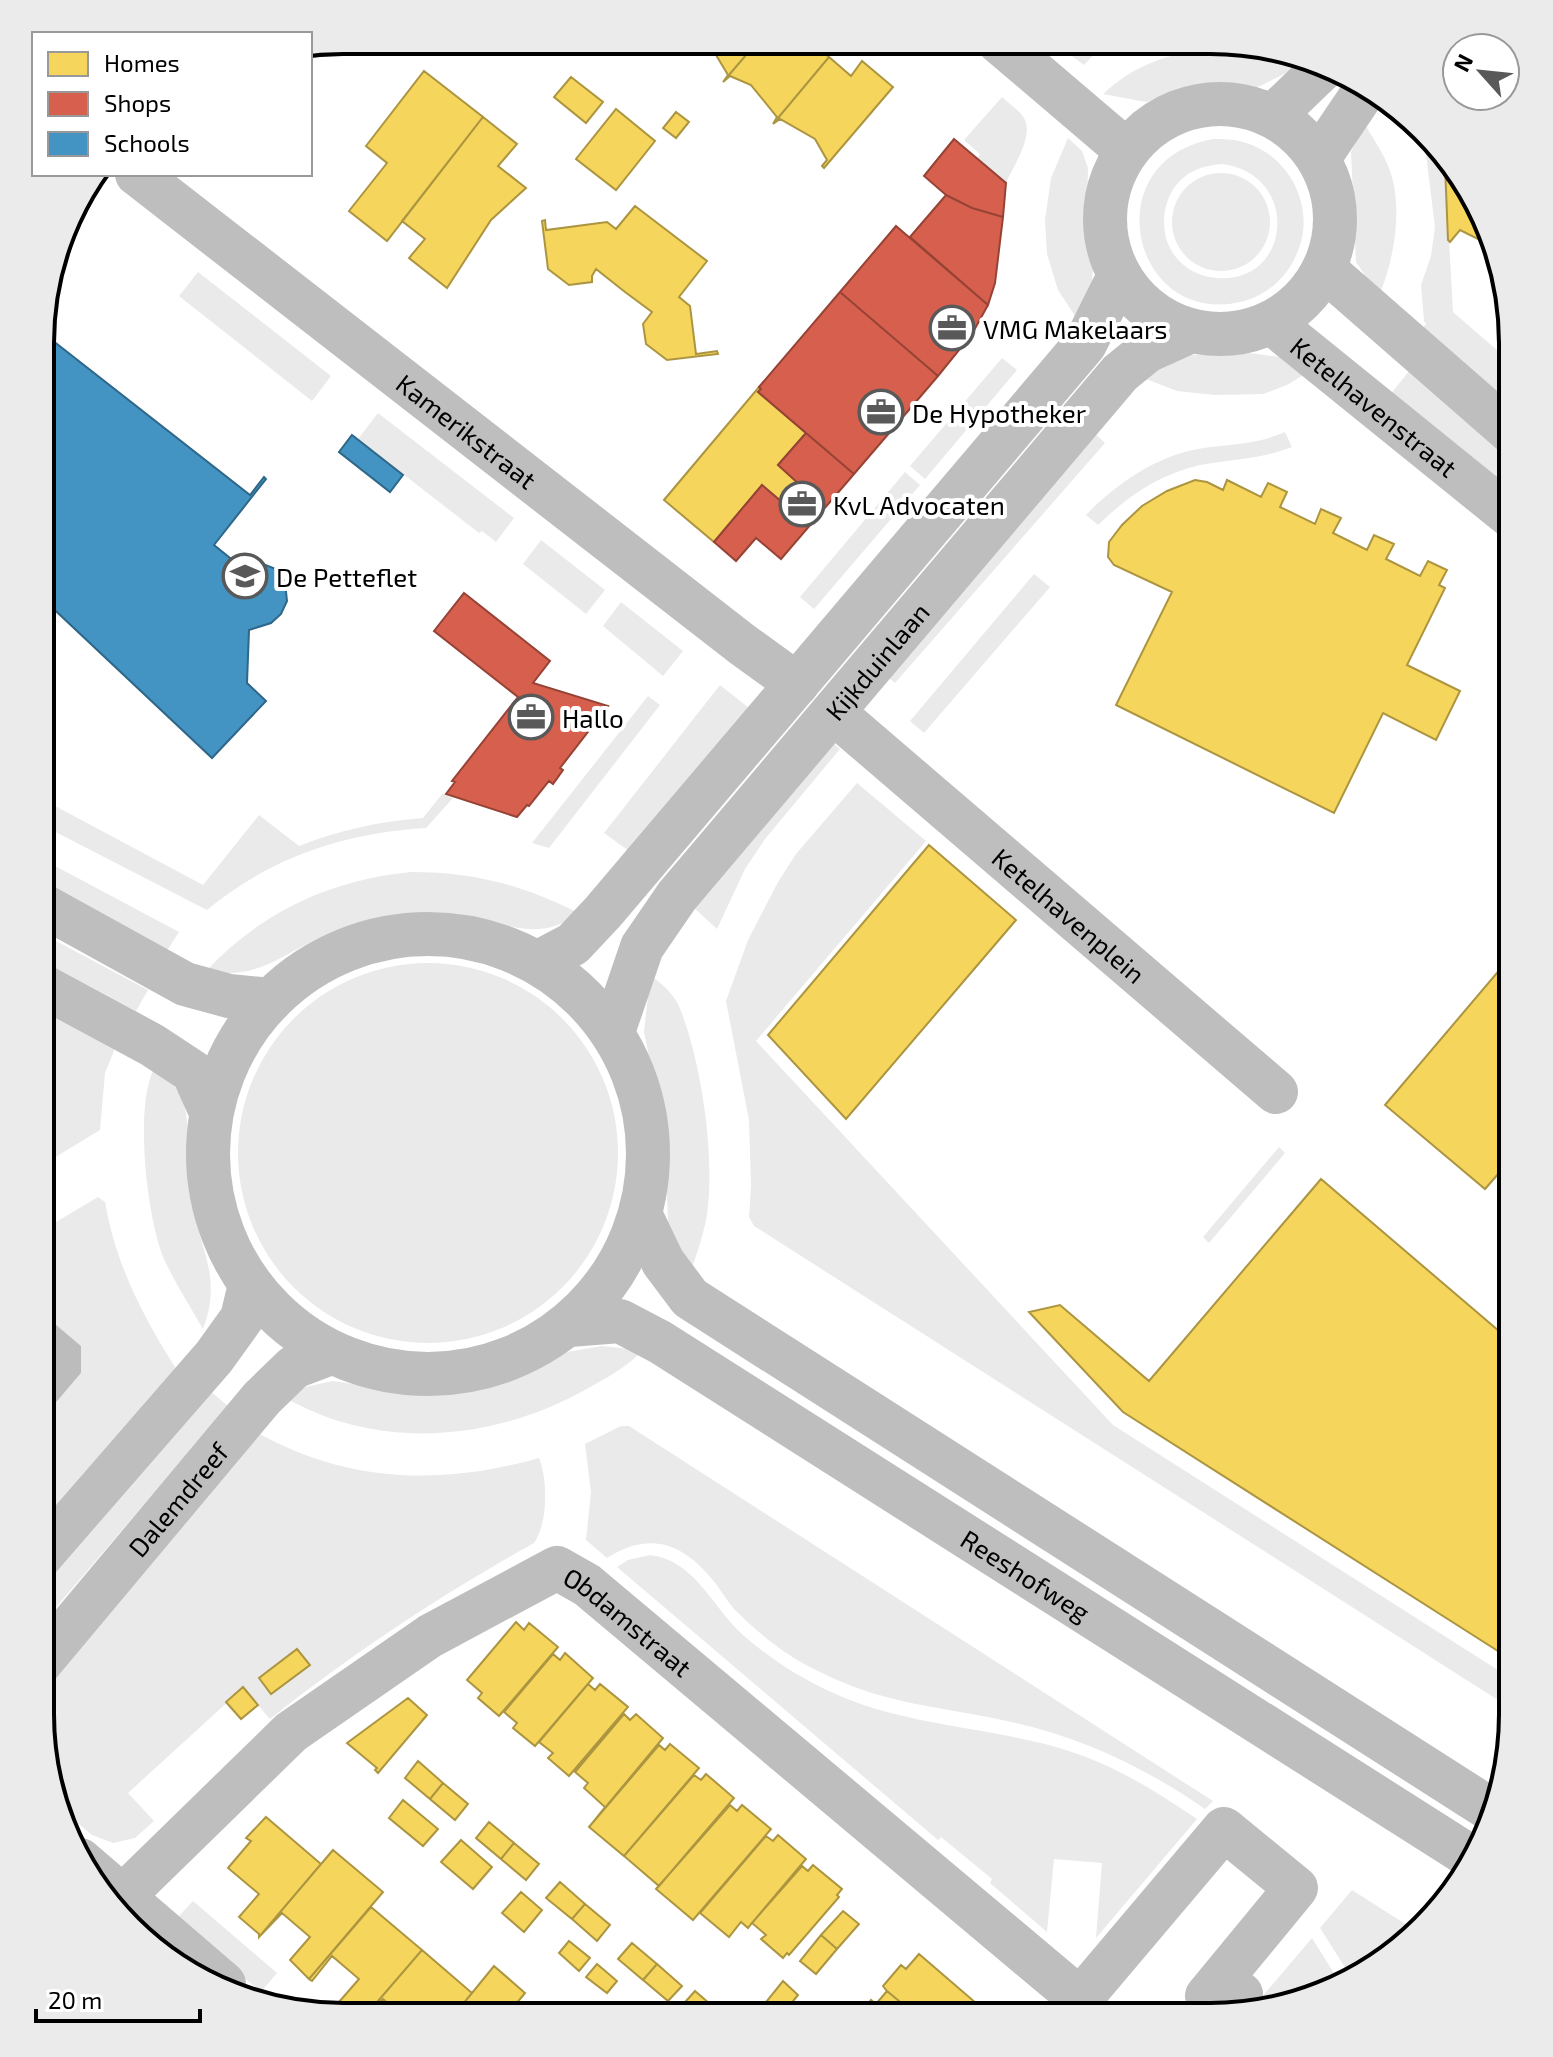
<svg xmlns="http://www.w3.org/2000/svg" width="1553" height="2057" font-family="'Exo 2',sans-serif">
<rect width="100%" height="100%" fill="#fff"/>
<path fill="#eaeaea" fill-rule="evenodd" d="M1028,42H1115L1106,52L1098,50L1084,65L1054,43L1044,55Z
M1206,47L1262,52L1298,67L1254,89L1203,87L1146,102L1103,94C1135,64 1164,57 1206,47Z
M1002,97C1009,104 1021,111 1025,120C1033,137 1013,167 1006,183L977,159L980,154L964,140Z
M1364,123C1371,135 1380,148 1386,161C1405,201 1395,257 1379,296L1356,262L1351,152Z
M1423,130L1438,144L1449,160L1445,165L1453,312L1513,364V419L1418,333L1426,324L1424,321L1421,285L1431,256L1435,227Z
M1068,138L1082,151L1088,168L1087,209L1093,265L1092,291L1079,322L1058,290L1047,254L1045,220L1051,178Z
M1213,139C1223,139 1234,139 1243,142C1288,154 1315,205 1299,248C1290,274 1270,294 1244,301C1133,331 1092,161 1213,139ZM1222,164C1301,174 1292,284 1217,278C1200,277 1185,269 1175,256C1154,228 1164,182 1198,169C1206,166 1214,165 1222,164Z
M1172 222a49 49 0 1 1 98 0a49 49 0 1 1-98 0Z
M198,272L331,376L312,401L179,296Z
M1214,353H1249L1281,357L1308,372L1287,385L1263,394L1215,395L1177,391L1141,377L1182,356Z
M1002,358L1017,370L925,479L910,466Z
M1410,370L1513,462V502L1389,396Z
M378,413L514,518L496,542L482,531L479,533L358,439Z
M1093,432L1105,443L895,683L884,674Z
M1285,432L1292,447C1262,459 1231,459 1200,465C1159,474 1127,497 1098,525L1086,515C1119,481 1162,452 1211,447C1238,444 1260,443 1285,432Z
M905,472L920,485L814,609L800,597Z
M541,540L605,590L586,614L523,564Z
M1034,574L1050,587L924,733L910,721Z
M621,602L683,651L663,676L603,626Z
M720,685L754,712L633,854L604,833Z
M648,696L660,705L549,848L532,843Z
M829,739L840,749L765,839L745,869L717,929L692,906Z
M857,783L926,841L756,1041L1113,1425L1512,1679V1709L754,1226L749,1217L751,1185L749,1120L726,1001L748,940L778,882L796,854Z
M442,794L453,798L426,828C344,833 271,857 207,910L42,825V799L203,885L259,815L299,846C340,830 380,821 423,818Z
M42,859L179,932L163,957L42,891Z
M411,872C473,872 525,885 580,914C541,938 522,929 481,919C454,913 423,911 395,915C369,918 343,927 319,938C274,959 260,978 205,972C261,912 330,880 411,872Z
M41,933L148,990L136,1011L41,960Z
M238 1153a190 190 0 1 1 380 0a190 190 0 1 1-380 0Z
M654,978C666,987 676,997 681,1011C701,1063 714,1150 708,1206C706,1228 698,1250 691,1271L668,1222L665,1136L644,1032L648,996Z
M41,1002L117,1043L105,1073L100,1130L41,1166Z
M156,1065C168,1076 179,1089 184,1105C192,1132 185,1163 189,1192C197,1244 224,1275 203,1329C190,1306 175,1283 164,1259C147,1219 133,1102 156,1065Z
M1279,1147L1285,1153L1209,1243L1203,1237Z
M98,1197L105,1202C116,1265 143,1317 177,1370L40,1532L41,1420L81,1373V1346L48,1318H41V1231Z
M602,1346L639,1350V1354C623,1370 602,1380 583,1391C492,1441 378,1451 286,1398L305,1387L333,1381L417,1394L472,1389L526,1373L567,1352Z
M209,1390L228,1406L40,1626V1588Z
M621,1426H629L1213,1801L1205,1809C1143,1766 1077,1735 1002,1720C932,1705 882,1704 816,1670C785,1655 758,1633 734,1609C727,1601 722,1592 716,1584C686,1545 652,1529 607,1558L586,1540L591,1492L585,1444Z
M254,1431C346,1483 440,1486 539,1458C548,1480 548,1523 534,1543C441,1595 353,1653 270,1719L243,1688L128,1793L154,1821L135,1838L113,1843L92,1835L62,1810L40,1714V1684Z
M650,1555C695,1560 712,1607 743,1635C768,1657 798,1677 829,1691C904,1727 991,1726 1069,1751C1116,1766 1157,1792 1197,1819L1096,1938L1102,1863L1054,1859L1047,1932L990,1883L992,1879L941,1837L938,1840L617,1567L628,1560Z
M1352,1890L1418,1932L1410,1942L1353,1980L1320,1928Z
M193,1901L277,1973L261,1992L197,1938L179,1916Z
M1312,1938L1342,1986L1268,2003L1261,1998Z
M1127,2001L1205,2009L1198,2017H1113Z"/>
<path fill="#bcbcbc" d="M41,1318H48L81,1346V1373L41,1420Z"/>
<path fill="#f6d55c" stroke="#ac9540" stroke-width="2" d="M691,41H758L723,82L728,75L716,55Z
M758,41H811L829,57L773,124L777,117L751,85L730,76L723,82Z
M829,57L851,76L862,61L893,87L824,168L822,166L827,160L815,139L780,119L773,124Z
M424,71L483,117L387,241L349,211L387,163L366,146Z
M571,77L603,102L586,123L554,97Z
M616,109L655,141L616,190L576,159Z
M676,112L689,122L676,138L663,128Z
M483,117L517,144L498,166L526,188L491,220L447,288L409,258L425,239L402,221Z
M1449,160L1482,209L1490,245L1460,230L1450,242L1448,240L1445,165Z
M635,206L707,261L679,297L690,306L696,354L717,351L718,354L667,360L646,344L643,324L652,312L625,292L596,269L592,276V282L569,285L548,269L542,221L545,220L546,230L607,222L616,229Z
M759,387L761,389L758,392L806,433L778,465L799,484L783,503L762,485L714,542L664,500Z
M1195,480L1207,482L1223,490L1227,480L1261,497L1268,483L1287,492L1280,507L1315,524L1321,509L1341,518L1333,533L1367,550L1374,535L1394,544L1386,559L1420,576L1428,561L1447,570L1439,585L1445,588L1407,665L1460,691L1436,740L1383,713L1334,813L1116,705L1172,592L1114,565L1108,557L1109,542L1122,525L1142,506L1167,491Z
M929,845L1016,920L846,1119L768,1035Z
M1513,954V1157L1485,1189L1385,1105Z
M1321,1179L1513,1343L1512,1660L1123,1412L1029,1312L1060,1305L1149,1381Z
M516,1622L524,1630L529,1623L558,1647L499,1716L478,1698L482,1693L467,1680Z
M297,1649L310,1665L271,1694L259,1678Z
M565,1653L593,1678L535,1746L513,1728L517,1723L504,1712L553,1654L560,1660Z
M588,1684L595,1690L600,1684L628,1707L569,1776L548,1758L553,1753L539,1742Z
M243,1687L258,1705L241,1719L226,1702Z
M408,1698L427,1715L378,1773L375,1770L377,1768L347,1743Z
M624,1714L630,1720L636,1714L663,1738L589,1827L605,1807L584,1788L588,1783L575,1772Z
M670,1744L699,1768L624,1856L589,1827L659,1745L665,1750Z
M418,1761L443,1783L430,1799L405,1778Z
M706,1774L734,1798L659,1886L624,1856L694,1775L701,1780Z
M443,1783L468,1804L455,1820L430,1799Z
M403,1800L438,1829L423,1846L389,1818Z
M730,1805L737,1811L742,1805L771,1829L693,1920L656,1889Z
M266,1817L321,1864L259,1937V1934L239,1917L259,1894L228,1868L251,1841L246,1838Z
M489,1822L514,1843L501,1859L476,1838Z
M778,1835L806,1859L752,1923L748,1928L741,1922L729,1937L700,1913L766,1836L773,1841Z
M461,1840L492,1867L473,1889L441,1862Z
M514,1843L539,1864L526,1880L501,1859Z
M333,1850L383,1892L309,1979L290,1960L310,1937L282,1913L259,1937Z
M813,1865L842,1889L837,1895L839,1897L789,1955L787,1953L783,1958L761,1939L766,1935L752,1923L802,1866L808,1871Z
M560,1882L585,1904L572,1919L546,1898Z
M521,1892L542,1910L524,1932L502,1913Z
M585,1904L610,1925L597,1941L572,1919Z
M371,1907L422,1950L366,2015H353L339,2002L359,1979L332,1956L312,1981L309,1979Z
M843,1911L859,1924L837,1949L821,1935Z
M821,1935L837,1949L816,1974L800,1961Z
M569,1941L590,1958L579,1971L559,1953Z
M632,1943L657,1964L643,1980L618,1959Z
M422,1950L472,1993L454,2015H402L383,1999L366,2015Z
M919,1954L976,2003L969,2011L975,2016H917L887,1991L883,1986L901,1965L906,1969Z
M597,1964L617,1981L607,1993L586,1977Z
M657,1964L682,1986L668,2001L643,1980Z
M494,1966L525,1993L507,2015H454Z
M783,1981L798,1995L781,2016H772L762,2007Z
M695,1991L724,2016H685L678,2010Z
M887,1991L917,2016H858L871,2000L876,2004Z"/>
<path fill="#d6604d" stroke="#964336" stroke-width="2" d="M954,139L1006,183L1003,217L972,208L946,195L924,176Z
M946,195L972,208L1003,217L995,283L988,305L910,237Z
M896,226L988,305L972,334L938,376L840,292Z
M840,292L938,376L854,474L758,392L761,389L759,387Z
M806,433L854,474L781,559L756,538L736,561L714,542L762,485L783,503L799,484L778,465Z
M464,593L550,661L533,683L608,706L560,768L563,770L553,784L549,781L529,806L527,805L517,817L446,794L455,782L452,781L518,697L434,631Z"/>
<path fill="#4393c3" stroke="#2f6788" stroke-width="2" d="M43,333L250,495L264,477L266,479L214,545L235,562L255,561L276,569L285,582L287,601L281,614L271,623L249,630L247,683L266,701L212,758L42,598Z
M352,435L403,475L390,492L339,452Z"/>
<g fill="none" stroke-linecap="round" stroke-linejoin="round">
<path stroke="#bebebe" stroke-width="44" d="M1223,2014L1241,1994"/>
<g stroke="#bebebe" stroke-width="44">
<path d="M999,42L1127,151"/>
<circle cx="1220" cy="219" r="115"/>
<path d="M1273,116L1321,70"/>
<path d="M1319,158L1367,87"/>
<path id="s1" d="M137,174L743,645L797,684"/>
<path d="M1324,269L1513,434"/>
<path id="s2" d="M1272,323L1513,518"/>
<path id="s3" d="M834,713L1276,1092"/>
<path d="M539,962L573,944L603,912L1085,344L1119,276"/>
<path id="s4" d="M613,1032L642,947L677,896L1120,373L1147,351L1189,332"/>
<path d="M80,1860L224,1984"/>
<path id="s5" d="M113,1910L122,1897L291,1732L430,1636L557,1568L587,1585L1080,1999"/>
<path d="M1065,2017L1224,1829L1296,1888L1207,1996"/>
</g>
<g stroke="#bebebe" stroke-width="44">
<path d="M42,905L185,984L229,996L271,1000"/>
<circle cx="428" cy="1154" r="220"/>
<path d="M41,985L152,1045L193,1072L211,1112"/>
<path d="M641,1216L663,1262L690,1298L1496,1813"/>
<path id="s6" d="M569,1325L620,1321L660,1342L1474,1859"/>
<path d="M40,1557L214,1357L242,1318L250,1285"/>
<path id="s7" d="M40,1663L262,1398L294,1367L331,1353"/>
</g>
</g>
<defs>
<g id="office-ring" transform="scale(2.3)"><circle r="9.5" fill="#fff" stroke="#595959" stroke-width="1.5"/><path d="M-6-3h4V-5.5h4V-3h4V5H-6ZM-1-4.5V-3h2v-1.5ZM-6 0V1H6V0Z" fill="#595959"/></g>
<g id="school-ring" transform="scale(2.3)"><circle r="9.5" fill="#fff" stroke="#595959" stroke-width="1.5"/><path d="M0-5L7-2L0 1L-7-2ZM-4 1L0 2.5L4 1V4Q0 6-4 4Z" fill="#595959"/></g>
</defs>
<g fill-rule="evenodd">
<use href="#office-ring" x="952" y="328"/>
<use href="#office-ring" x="881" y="412"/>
<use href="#office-ring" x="802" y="504"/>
<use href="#school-ring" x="245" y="576"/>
<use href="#office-ring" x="531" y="717"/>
</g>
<g text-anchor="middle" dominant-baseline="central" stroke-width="8" stroke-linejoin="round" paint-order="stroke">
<g font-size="26" fill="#000" stroke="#fff" text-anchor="start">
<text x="983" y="328">VMG Makelaars</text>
<text x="912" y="412">De Hypotheker</text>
<text x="833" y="504">KvL Advocaten</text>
<text x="276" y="576">De Petteflet</text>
<text x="562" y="717">Hallo</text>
</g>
<g font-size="26" fill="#000" stroke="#fff">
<text stroke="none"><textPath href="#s2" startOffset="132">Ketelhavenstraat</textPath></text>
<text stroke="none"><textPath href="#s1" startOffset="418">Kamerikstraat</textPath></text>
<text stroke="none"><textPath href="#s4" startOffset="460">Kijkduinlaan</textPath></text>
<text stroke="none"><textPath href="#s3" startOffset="310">Ketelhavenplein</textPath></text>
<text stroke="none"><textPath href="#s7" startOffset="214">Dalemdreef</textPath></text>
<text stroke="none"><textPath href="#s6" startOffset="530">Reeshofweg</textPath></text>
<text stroke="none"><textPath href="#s5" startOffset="654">Obdamstraat</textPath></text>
</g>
</g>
<path d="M0 0H1553V2057H0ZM343 54H1210A289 289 0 0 1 1499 343V1714A289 289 0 0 1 1210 2003H343A289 289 0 0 1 54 1714V343A289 289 0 0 1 343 54Z" fill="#ebebeb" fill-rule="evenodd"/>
<path fill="none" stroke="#000" stroke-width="4" d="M343 54H1210A289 289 0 0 1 1499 343V1714A289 289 0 0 1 1210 2003H343A289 289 0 0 1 54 1714V343A289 289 0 0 1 343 54Z"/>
<rect x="32" y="32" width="280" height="144" fill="#ffffff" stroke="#999999" stroke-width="2"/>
<rect x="48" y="52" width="40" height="24" fill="#f6d55c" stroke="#999999" stroke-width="2"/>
<text x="104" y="72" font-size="24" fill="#000000">Homes</text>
<rect x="48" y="92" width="40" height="24" fill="#d6604d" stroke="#999999" stroke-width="2"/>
<text x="104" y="112" font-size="24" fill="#000000">Shops</text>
<rect x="48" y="132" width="40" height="24" fill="#4393c3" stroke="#999999" stroke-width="2"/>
<text x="104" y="152" font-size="24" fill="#000000">Schools</text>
<g transform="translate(1481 72) rotate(297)"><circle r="38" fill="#ffffff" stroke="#999999" stroke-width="2"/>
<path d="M0-6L14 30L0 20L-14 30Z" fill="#595959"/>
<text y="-12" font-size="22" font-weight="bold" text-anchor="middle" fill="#000000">N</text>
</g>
<path d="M36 2009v12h164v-12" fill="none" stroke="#000000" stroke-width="4"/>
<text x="48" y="2009" font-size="24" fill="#000000" stroke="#ffffff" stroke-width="6" paint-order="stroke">20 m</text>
</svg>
